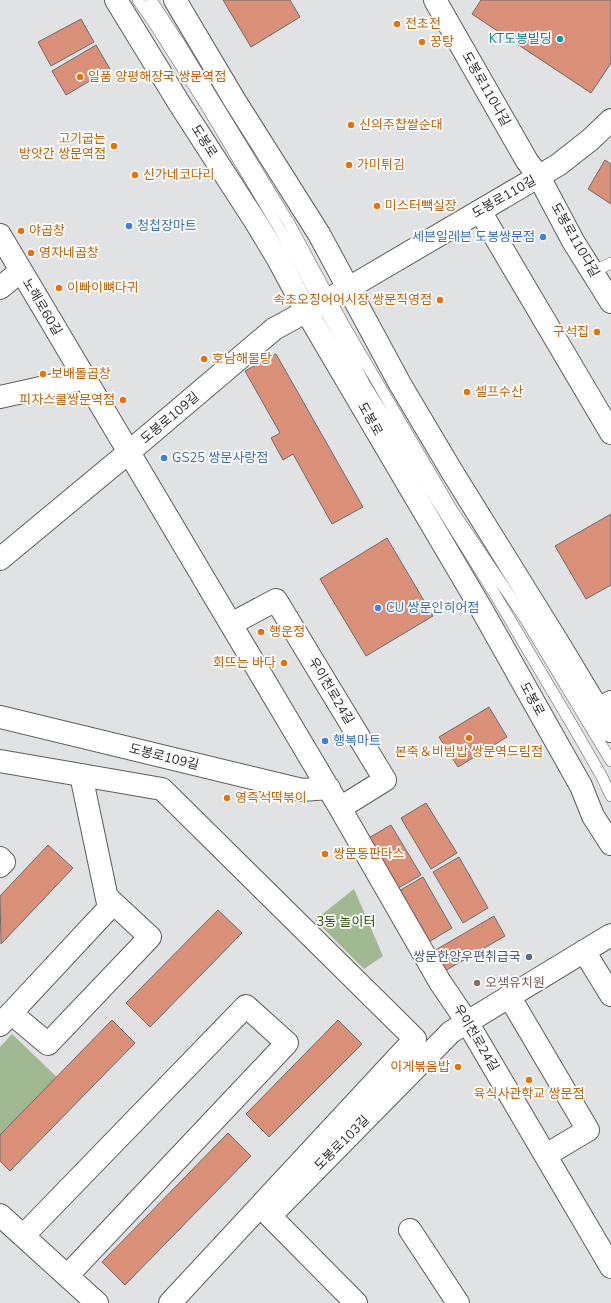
<svg xmlns="http://www.w3.org/2000/svg" width="611" height="1303" font-family="'Nunito Sans','Noto Sans KR',sans-serif">
<rect width="100%" height="100%" fill="#e1e2e3"/>
<path fill="#a1b992" d="M354,889L383,956L364,969L315,920Z
M12,1034L61,1081L0,1145V1047Z"/>
<path fill="#da8f79" stroke="#6f6d6d" d="M223,0H290L300,17L251,47Z
M481,0H611V63L591,93L472,14Z
M81,19L94,42L51,66L38,42Z
M96,45L110,69L66,95L52,71Z
M605,160L611,164V204L588,189Z
M276,354L363,507L332,524L293,454L283,460L271,438L280,433L245,371Z
M611,514V585L586,599L555,546Z
M387,538L433,616L366,656L320,579Z
M489,707L507,737L458,767L439,737Z
M426,803L457,853L431,869L401,818Z
M391,825L421,875L395,890L365,840Z
M48,845L73,868L1,944L0,896Z
M459,857L488,908L463,923L433,872Z
M423,877L452,928L427,943L397,892Z
M218,910L242,933L150,1027L126,1003Z
M494,916L505,936L443,972L432,952Z
M112,1020L135,1043L10,1171L0,1161V1135Z
M338,1020L362,1044L269,1137L246,1114Z
M228,1133L251,1156L125,1285L102,1262Z"/>
<g fill="none" stroke-linecap="round" stroke-linejoin="round">
<g stroke="#5d5d5e" stroke-width="12">
<path id="service" d="M138,0L154,23L204,102L279,228L345,346L365,385L493,591L578,735L602,777L611,796
M151,0L178,41L289,223L345,327L452,510L526,620L611,761
M593,272L611,263"/>
</g>
<g stroke="#5d5d5e" stroke-width="24">
<path id="minor" d="M435,0L527,161L539,177L573,241L611,302
M480,211L611,433
M0,235L340,808L440,982L467,1022L611,1267
M0,288L21,271
M0,397L85,378
M0,559L129,452L274,329L347,289
M231,624L276,600L385,780L340,808
M598,709L611,702
M0,717L302,790L329,788
M0,761L162,789L415,1039L170,1303
M0,858L4,862L0,866
M584,951L611,995
M509,996L588,1130L546,1155
M11,1013L48,1044L150,937L107,897
M0,1025L109,908L81,775
M0,1215L97,1303
M410,1230L458,1303
M23,1236L246,1006L287,1043L67,1276
M356,1303L270,1216L451,1032L611,935"/>
</g>
<g stroke="#5d5d5e" stroke-width="24">
<path id="tertiary" d="M347,289L558,165L590,140L611,120"/>
</g>
<g stroke="#5d5d5e" stroke-width="24">
<path id="primary" d="M116,0L179,103L257,224L278,259L306,311L482,610L581,786L593,816L611,844
M175,0L235,101L319,234L400,384L451,470L562,649L611,731"/>
</g>
<use href="#service" stroke="#fff" stroke-width="11"/>
<use href="#minor" stroke="#fff" stroke-width="22"/>
<use href="#tertiary" stroke="#fff" stroke-width="22"/>
<use href="#primary" stroke="#fff" stroke-width="22"/>
</g>
<g fill="#e8710a" stroke="#fff" stroke-width="1.5">
<circle cx="397" cy="24" r="4"/>
<circle cx="422" cy="42" r="4"/>
<circle cx="80" cy="77" r="4"/>
<circle cx="351" cy="125" r="4"/>
<circle cx="114" cy="146" r="4"/>
<circle cx="349" cy="165" r="4"/>
<circle cx="135" cy="175" r="4"/>
<circle cx="377" cy="206" r="4"/>
<circle cx="21" cy="231" r="4"/>
<circle cx="31" cy="253" r="4"/>
<circle cx="59" cy="288" r="4"/>
<circle cx="440" cy="300" r="4"/>
<circle cx="597" cy="332" r="4"/>
<circle cx="204" cy="359" r="4"/>
<circle cx="43" cy="374" r="4"/>
<circle cx="467" cy="392" r="4"/>
<circle cx="123" cy="400" r="4"/>
<circle cx="261" cy="632" r="4"/>
<circle cx="284" cy="663" r="4"/>
<circle cx="469" cy="738" r="4"/>
<circle cx="227" cy="798" r="4"/>
<circle cx="325" cy="854" r="4"/>
<circle cx="458" cy="1067" r="4"/>
<circle cx="529" cy="1080" r="4"/>
</g>
<circle fill="#0f9aa8" stroke="#fff" stroke-width="1.5" cx="560" cy="39" r="4"/>
<g fill="#3f7fe0" stroke="#fff" stroke-width="1.5">
<circle cx="129" cy="226" r="4"/>
<circle cx="543" cy="237" r="4"/>
<circle cx="164" cy="458" r="4"/>
<circle cx="378" cy="608" r="4"/>
<circle cx="325" cy="741" r="4"/>
</g>
<circle fill="#5c6f8a" stroke="#fff" stroke-width="1.5" cx="529" cy="957" r="4"/>
<circle fill="#8d6e63" stroke="#fff" stroke-width="1.5" cx="477" cy="983" r="4"/>
<g text-anchor="middle" dominant-baseline="central" stroke-width="3.5" stroke-linejoin="round" paint-order="stroke">
<g font-size="13" fill="#c56008" stroke="#fff" text-anchor="start">
<text x="405" y="24">전초전</text>
<text x="430" y="42">꿍탕</text>
<text x="88" y="77">일품 양평해장국 쌍문역점</text>
<text x="359" y="125">신의주찹쌀순대</text>
<text x="106" y="139" text-anchor="end">고기굽는<tspan x="106" dy="15">방앗간 쌍문역점</tspan></text>
<text x="357" y="165">가미튀김</text>
<text x="143" y="175">신가네코다리</text>
<text x="385" y="206">미스터빽실장</text>
<text x="29" y="231">야곱창</text>
<text x="39" y="253">영자네곱창</text>
<text x="67" y="288">이빠이뼈다귀</text>
<text x="432" y="300" text-anchor="end">속초오징어어시장 쌍문직영점</text>
<text x="589" y="332" text-anchor="end">구석집</text>
<text x="212" y="359">호남해물탕</text>
<text x="51" y="374">보배돌곱창</text>
<text x="475" y="392">셀프수산</text>
<text x="115" y="400" text-anchor="end">피자스쿨쌍문역점</text>
<text x="269" y="632">행운정</text>
<text x="276" y="663" text-anchor="end">회뜨는 바다</text>
<text x="469" y="752" text-anchor="middle">본죽＆비빔밥 쌍문역드림점</text>
<text x="235" y="798">영즉석떡볶이</text>
<text x="333" y="854">쌍문동판다스</text>
<text x="450" y="1067" text-anchor="end">이게볶음밥</text>
<text x="529" y="1094" text-anchor="middle">육식사관학교 쌍문점</text>
</g>
<g font-size="13" fill="#0d838f" stroke="#fff" text-anchor="end">
<text x="552" y="39">KT도봉빌딩</text>
</g>
<g font-size="13" fill="#2d2d2e" stroke="#fff">
<text transform="translate(486 89) rotate(60)">도봉로110나길</text>
<text transform="translate(204 141) rotate(57)">도봉로</text>
<text transform="translate(504 197) rotate(-30)">도봉로110길</text>
<text transform="translate(575 240) rotate(60)">도봉로110다길</text>
<text transform="translate(42 307) rotate(59)">노해로60길</text>
<text transform="translate(170 418) rotate(-40)">도봉로109길</text>
<text transform="translate(370 419) rotate(60)">도봉로</text>
<text transform="translate(331 691) rotate(59)">우이천로24길</text>
<text transform="translate(532 699) rotate(61)">도봉로</text>
<text transform="translate(164 757) rotate(14)">도봉로109길</text>
<text transform="translate(476 1038) rotate(59)">우이천로24길</text>
<text transform="translate(342 1143) rotate(-45)">도봉로103길</text>
</g>
<g font-size="13" fill="#366cbe" stroke="#fff" text-anchor="start">
<text x="137" y="226">청첩장마트</text>
<text x="535" y="237" text-anchor="end">세븐일레븐 도봉쌍문점</text>
<text x="172" y="458">GS25 쌍문사랑점</text>
<text x="386" y="608">CU 쌍문인히어점</text>
<text x="333" y="741">행복마트</text>
</g>
<g font-size="13" fill="#294b03" stroke="#fff">
<text x="346" y="922">3동 놀이터</text>
</g>
<g font-size="13" fill="#4e5e75" stroke="#fff" text-anchor="end">
<text x="521" y="957">쌍문한양우편취급국</text>
</g>
<g font-size="13" fill="#785e54" stroke="#fff" text-anchor="start">
<text x="485" y="983">오색유치원</text>
</g>
</g>
</svg>
